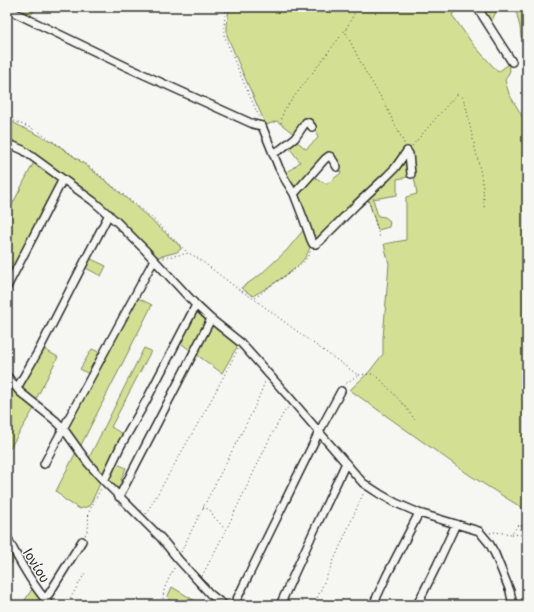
<svg xmlns="http://www.w3.org/2000/svg" width="534" height="612" font-family="'Playpen Sans',sans-serif">
<rect width="100%" height="100%" fill="#f6f6f2"/>
<filter id="ink" filterUnits="userSpaceOnUse"><feTurbulence type="fractalNoise" baseFrequency=".025" numOctaves="2"/><feDisplacementMap in="SourceGraphic" scale="8" xChannelSelector="R" yChannelSelector="G"/><feConvolveMatrix kernelMatrix="1 2 1 2 8 2 1 2 1" color-interpolation-filters="sRGB"/></filter>
<g filter="url(#ink)">
<path fill="#d3e094" stroke="#7f8660" d="M9,7H37L29,17Z
M229,7H458L452,15L472,43L498,72L509,64L510,71L505,80L509,94L521,114L527,129V511L471,476L350,390L369,372L383,354V338L389,264L384,244L406,240V197L417,194L414,176L397,179V195L373,199L378,216L385,217L390,221L389,227L378,230L366,193L319,237L314,238L312,235L310,226L298,199L299,194L302,189L312,177L316,178L327,184L341,173L332,156L295,189L284,175L300,162L288,146L295,140L306,149L318,138L313,121L307,117L294,134L277,121L266,125L241,69L227,35V26Z
M480,7H498L491,23Z
M515,7H527V48L526,39L521,37L520,27Z
M7,119C23,129 42,135 59,146C102,175 141,211 180,246L181,249L177,252L158,257L154,255L117,217L7,140Z
M34,162L59,181L7,282V271L11,262L7,259V215Z
M305,228L311,245C309,250 307,255 304,259C293,273 268,287 253,296L241,288L260,275L287,250Z
M89,258L106,266L101,276L84,267Z
M136,297L152,305L80,447L66,427L94,377L80,369L92,349L105,355Z
M196,310L238,345L222,373L179,342Z
M42,348L58,357L35,401L24,392L20,387Z
M144,348L151,351L111,427L124,435L111,461L126,468L121,480L125,482L119,492L103,477L91,503L89,506L80,509L65,500L56,491L76,452L86,464Z
M7,381L35,407L10,448H7Z
M7,542L15,557L7,569Z
M172,587L202,605H180L169,600L168,596Z
M32,589L45,605H22Z"/>
<g fill="none" stroke-linecap="round" stroke-linejoin="round">
<g stroke="#2b2b2b" stroke-width="10">
<path id="minor" d="M477,7L512,62
M7,9L127,67L253,124L262,126L279,168L286,181L294,194L304,220L311,240L313,244H316L320,241L357,204L386,177L395,168L407,151
M7,143L23,150L34,158L93,201L117,222L145,250L196,305L211,319L241,343L289,397L363,483L380,494L396,503L419,513L479,531L489,543L495,554L510,591L512,601L511,605
M407,151L409,154L411,174
M274,153L281,149L295,138L306,122L309,123L312,127
M294,194L325,159L329,156L331,157L337,167
M7,287L63,179
M7,376L20,392L56,421L63,428L88,463L104,481L161,538L178,559L210,594L224,605
M17,388L39,350L109,214
M44,464L154,260
M104,481L120,447L146,401L196,305
M119,497L211,319
M7,537C19,561 32,585 50,605
M42,605L82,541
M234,605L319,432L341,391
M280,605L312,535L346,463
M373,605L387,575L419,513
M417,605L437,565L456,524"/>
</g>
<path stroke="#2b2b2b" stroke-width="1" stroke-dasharray="1 3" stroke-linecap="butt" d="M226,7L224,26V35L240,74L260,119
M346,29V33L365,71L385,104L405,145
M7,117L14,121L38,131L91,168L153,219L188,253
M281,123L282,117L284,110L346,29L354,14L360,7
M412,146L456,95L460,93C467,103 468,119 471,131C477,157 485,184 484,210
M369,201L380,238
M163,258L189,253L199,259L238,289L254,299L310,341L358,375L352,379L344,385
M255,298C262,293 268,287 276,282C291,271 302,269 311,250
M359,375L367,374H373L379,378L404,405L415,420
M203,507L210,510L214,517L226,530
M146,514L208,406L238,349
M518,525L522,534
M490,533L494,532L512,534L518,525L527,527
M512,534L522,535L527,537
M85,535C91,525 87,522 89,512L101,488
M181,552C196,521 212,490 228,459C241,433 256,408 265,381
M202,576L226,530L271,436L283,414L289,406
M65,605L70,599L85,573
M168,605L163,599C163,587 170,577 175,566
M314,605L364,492"/>
<use href="#minor" stroke="#f6f6f2" stroke-width="7"/>
</g>
</g>
<g text-anchor="middle" dominant-baseline="central" stroke-width="3" stroke-linejoin="round" paint-order="stroke">
<g font-size="13" fill="#2b2b2b" stroke="#f6f6f2">
<text transform="translate(37 565) rotate(58)">Ιονίου</text>
</g>
</g>
<rect width="534" height="612" fill="none" stroke="#f6f6f2" stroke-width="24"/>
<rect x="12" y="12" width="510" height="588" fill="none" stroke="#2b2b2b" stroke-width="1.5" filter="url(#ink)"/>
</svg>
